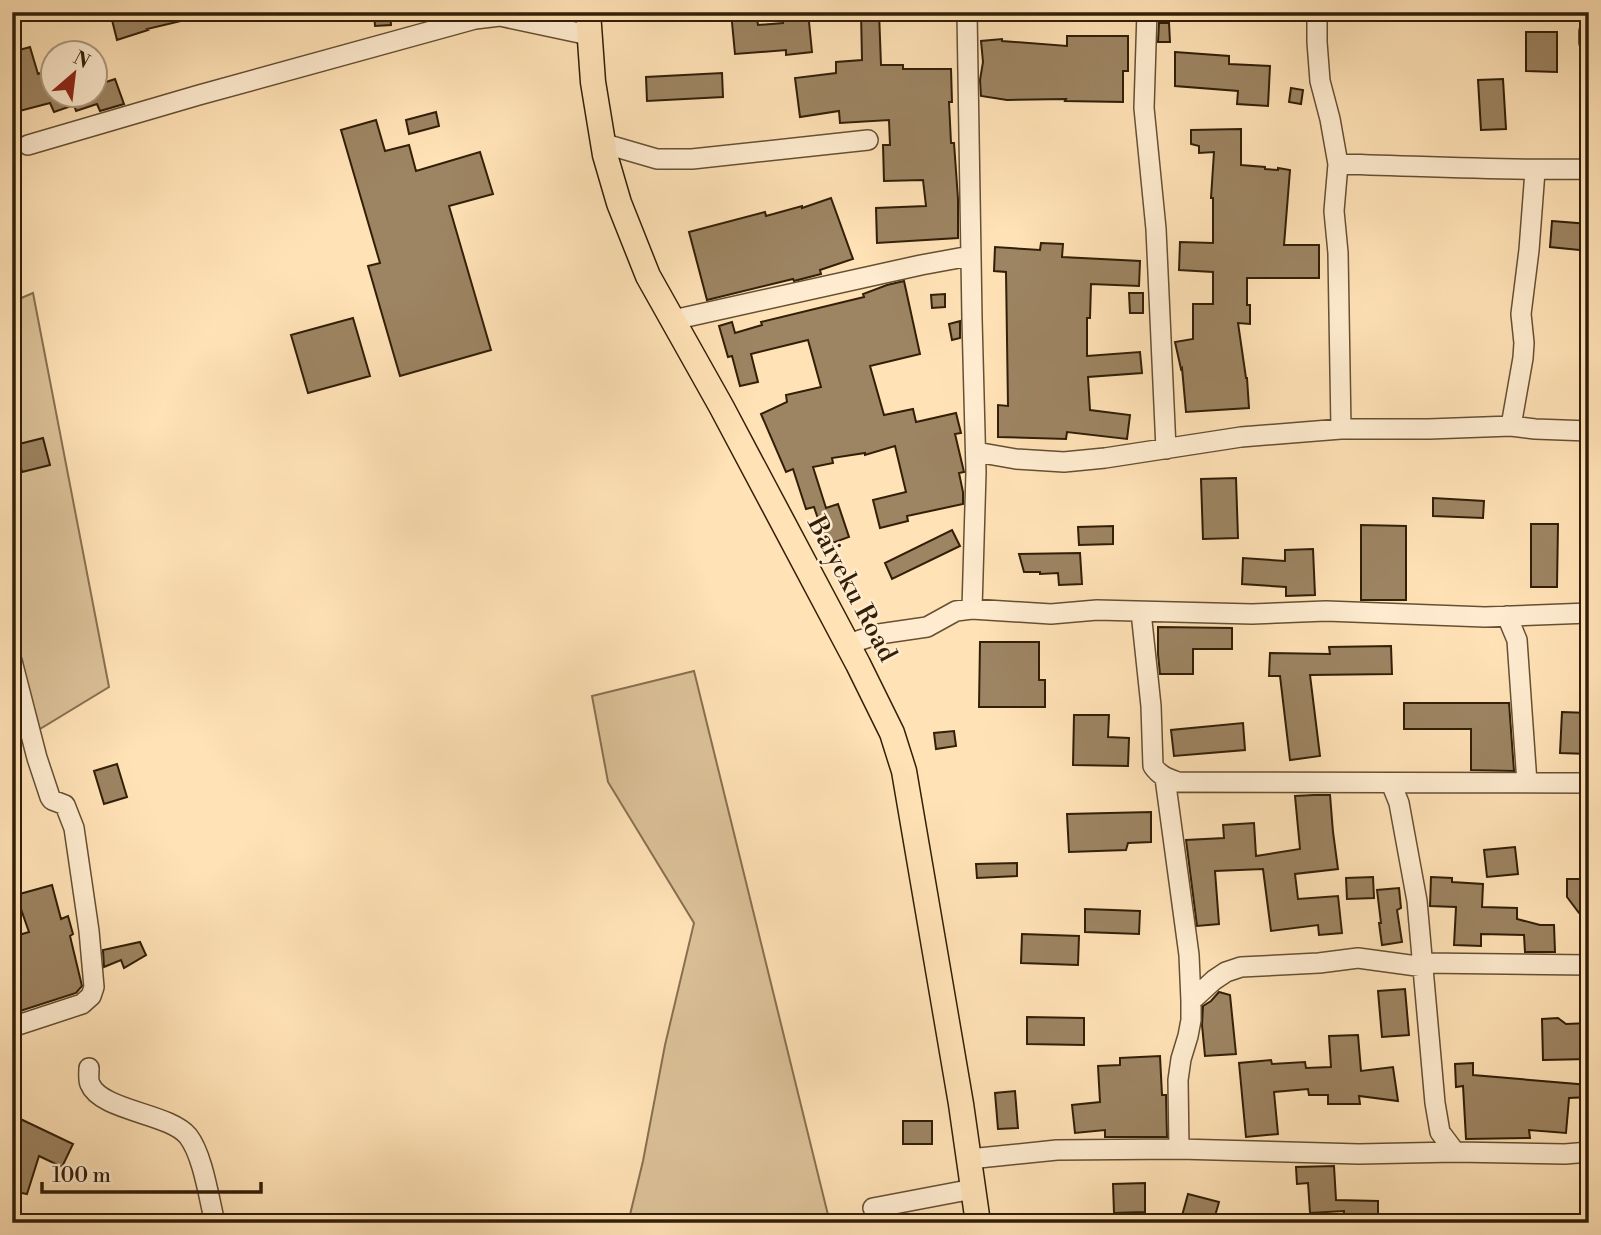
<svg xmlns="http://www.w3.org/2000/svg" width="1601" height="1235" font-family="'Libre Bodoni',serif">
<rect width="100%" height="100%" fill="#ffe2b6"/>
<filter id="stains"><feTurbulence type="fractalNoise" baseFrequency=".00286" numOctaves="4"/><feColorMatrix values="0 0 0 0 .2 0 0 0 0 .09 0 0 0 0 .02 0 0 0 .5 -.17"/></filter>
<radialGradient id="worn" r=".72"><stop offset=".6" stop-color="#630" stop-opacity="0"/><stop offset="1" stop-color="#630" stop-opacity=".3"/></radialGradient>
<path fill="#dcc198" stroke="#877050" stroke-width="2" d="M33,293L109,687L22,740L12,757V302Z
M694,671L830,1223H628L643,1161L665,1045L694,923L608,782L592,696Z"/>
<path fill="#9d8462" stroke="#321f07" stroke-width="2" d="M110,12H198V17L147,29L148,30L117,40Z
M374,12H390L391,25L375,26Z
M731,12H756L758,25L783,23V12H808L812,52L786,55V50L735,54Z
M861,12H879L881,65H903V69H951L952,102H949L951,143H954L958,199V238L877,243L876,208L926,206L923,180L884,181L883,145H890L889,120L840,123L839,111L800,117L795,78L836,73V62L862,60Z
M1159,23H1169L1170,42H1158Z
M1526,32H1557V72L1526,71Z
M1067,36H1128V71H1123V102L1065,101L1066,99L1007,100L981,96L980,80L983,62L981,41L1002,39V41L1067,46Z
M30,47L38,74L52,69V94H94V86L115,79L124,104L100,111L97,104L76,111L74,105L54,112L50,103L12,113V52Z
M1175,52L1229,56V64L1270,66L1268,106L1237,104L1238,91L1175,86Z
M722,73L723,97L647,101L646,77Z
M1503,79L1506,129L1481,130L1478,80Z
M1291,88L1303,90L1301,104L1289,102Z
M436,112L439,126L409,134L406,120Z
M376,120L385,151L409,145L416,171L480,152L493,194L449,206L491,350L400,376L368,266L380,263L341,130Z
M1241,129V165L1265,167V169L1278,170V168L1290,170L1284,245H1319V278H1247V305H1250V324L1238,323L1246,378H1247L1249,408L1186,412L1182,368L1181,369L1175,342L1193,339V304H1213V272L1179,270L1180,242L1213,243V198H1211L1214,152L1199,153V146L1191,144V130Z
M831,198L853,259L820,270L821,274L794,281L793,279L707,300L689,232L765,212L766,216L802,206V208Z
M1552,221L1589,224V251L1550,247Z
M1041,243L1063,244L1062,257L1140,261L1139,286L1091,284L1090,318H1087V356L1140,352L1142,373L1088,377L1090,410L1130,415L1127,439L1067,432L1066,439L998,437V405L1008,406L1006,272L994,271L995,247L1040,250Z
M904,281L920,354L870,366L884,415L913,409L916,422L956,413L961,433L955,434L964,472L959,473L963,492V504L907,516L908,521L880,528L873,500L906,492L895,446L865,455V453L832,458L833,463L813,467L826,508L838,504L849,537L827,545L814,507L806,509L793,469L786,472L761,414L787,402L786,395L821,387L808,340L751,354L758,382L740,386L732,356L728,357L719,326L732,322L735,333L762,325L761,322L864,297L863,294L887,285Z
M1129,293H1143V313H1130Z
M945,294V307L932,308L931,295Z
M353,318L370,376L308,393L291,335Z
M960,321V338L952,340L949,324Z
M43,438L50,465L22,472L15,445Z
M1236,478L1238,538L1203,539L1201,479Z
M1433,498L1484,501L1483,518L1433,516Z
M1531,524H1558L1557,587H1531Z
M1361,525L1406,526V600H1361Z
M1113,526V544L1079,545L1078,527Z
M952,530L960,546L892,579L885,563Z
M1313,549L1315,595L1286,596V587L1242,584L1243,558L1285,561V550Z
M1080,553L1082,584L1059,585L1058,573L1040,574V572H1024L1019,554Z
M1158,627L1232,628V649H1193V674H1160L1158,654Z
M980,642H1039V680H1045V707H979Z
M1391,646L1392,674L1310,675L1320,756L1290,760L1280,676H1269L1270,653L1330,654L1329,647Z
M1404,703H1509L1514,771L1471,770V729H1404Z
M1562,712L1589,713V754L1560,753Z
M1074,715H1109L1108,737L1129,738L1128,766L1073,765Z
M1243,723L1245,750L1174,756L1171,730Z
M954,731L956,746L936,749L934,733Z
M117,764L127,797L104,804L94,771Z
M1314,795H1330L1333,832L1338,869L1295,874L1298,899L1338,896L1342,933L1319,935L1318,925L1271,931L1263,869L1215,871L1219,924L1197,926L1186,840L1224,838L1223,825L1254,823L1256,856L1300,849L1295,796Z
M1151,812V842L1128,843L1126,850L1069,852L1067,814Z
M1515,847L1518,874L1487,877L1484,850Z
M1017,863V876L977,878L976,864Z
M1373,877L1374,898L1347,899L1346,878Z
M1431,877L1452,878V882L1483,884L1482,907L1517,908V919L1540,925H1554L1555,952H1525L1524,935L1481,934V946L1454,945L1456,907L1430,906Z
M1567,879H1589V911L1579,913L1567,897Z
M52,885L61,919L68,916L73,934L70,936L82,986L76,993L17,1012L12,989V937L29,932L16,895Z
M1399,888L1401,908L1397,910L1402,942L1382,945L1379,923H1381L1377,890Z
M1085,909L1140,911L1139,934L1085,932Z
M1022,934L1079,936L1078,965L1021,963Z
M140,942L146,955L124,968L121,960L104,967L103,950Z
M1405,989L1409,1035L1382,1037L1378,991Z
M1219,992L1230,995L1236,1054L1205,1056L1202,1025L1203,1006L1211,1001Z
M1027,1017L1084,1018V1045L1027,1044Z
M1558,1018L1566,1024L1589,1023V1059L1543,1060L1542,1019Z
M1358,1035L1361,1071L1393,1067L1398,1101L1359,1096L1360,1104H1328V1095H1309L1308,1089L1274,1092L1278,1134L1246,1137L1239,1063L1271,1060L1272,1064L1305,1062L1306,1068L1331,1067L1329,1036Z
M1160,1056L1162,1095H1166L1167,1137H1105V1130L1075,1133L1072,1105L1100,1102L1098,1066L1120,1065V1058Z
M1473,1063V1075L1589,1085V1097L1569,1098L1566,1133L1529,1130L1530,1138L1466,1139L1463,1086L1456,1087L1455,1064Z
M1015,1091L1018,1128L998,1129L995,1093Z
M12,1115L73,1144L62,1167L39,1156L27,1194L12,1191Z
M903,1121H932V1144H903Z
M1334,1166L1336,1200L1378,1201V1223H1344V1211L1310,1213L1308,1183L1297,1184L1296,1167Z
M1145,1183V1212L1114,1213L1113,1184Z
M1188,1194L1219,1202L1213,1223H1180Z"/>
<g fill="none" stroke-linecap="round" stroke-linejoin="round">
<g stroke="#655033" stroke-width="22">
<path id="minor" d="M967,12L972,319L976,472L972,609
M1147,12L1144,108L1156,229L1166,449
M1317,12V42L1320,81L1330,119L1338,164L1334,211L1338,253L1341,429
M1589,32V42
M602,143L657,159H692L868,140
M28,145L199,95L475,19L500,16L589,35
M1338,164C1422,166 1505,171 1589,169
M673,320L921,265L970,256
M1511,426L1523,358L1524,343L1521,314L1529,250L1535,171
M976,452L1016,459L1064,462L1105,458L1241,437L1341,429H1429L1511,426L1535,429L1589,431
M1141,612L1151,706L1153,766C1160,776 1167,778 1178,782L1589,783
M1507,616L1517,640L1527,783
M848,644L879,634L927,627L956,611L972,609L1051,614L1097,610L1252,614L1326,611L1485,617L1589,613
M12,661L37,758L50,797L52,800L65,805L74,828L89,931L94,987L91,996L82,1004L12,1027
M1165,778L1189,955L1191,1001V1020L1188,1036L1181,1059L1178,1080L1179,1149
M1391,783L1399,803L1417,901L1435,1103L1440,1132L1455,1152
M1423,963L1589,965
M1191,1001L1214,980L1226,972L1241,967L1319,963L1358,958L1424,967
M89,1068C89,1073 88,1080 90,1084C101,1111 169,1113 188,1136C203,1155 209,1199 215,1223
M969,1159L1057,1150L1179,1149L1359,1154L1455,1152L1565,1154L1589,1152
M873,1208L973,1189"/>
</g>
<g stroke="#321f07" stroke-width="27">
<path id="major" d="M588,12L593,82L605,155L619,203L648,276L721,406L858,664L892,733L904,771L961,1104L978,1223"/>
</g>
<use href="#minor" stroke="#ffecd0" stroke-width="19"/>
<use href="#major" stroke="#ffe2b6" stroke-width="24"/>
</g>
<g text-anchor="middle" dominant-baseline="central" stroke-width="5" stroke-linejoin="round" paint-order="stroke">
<g font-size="26" fill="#321f07" stroke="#ffecd0">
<text transform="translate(852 589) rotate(62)">Baiyeku Road</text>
</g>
</g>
<rect width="1601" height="1235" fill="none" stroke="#ffe2b6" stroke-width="42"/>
<rect x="14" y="14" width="1573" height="1207" fill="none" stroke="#321f07" stroke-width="3.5"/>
<rect x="21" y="21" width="1559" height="1193" fill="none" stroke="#321f07" stroke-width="2"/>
<g transform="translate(74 74) rotate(28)"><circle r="33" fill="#ffecd0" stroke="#ad9a80" stroke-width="2"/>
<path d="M0-5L12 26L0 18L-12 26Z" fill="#8f2418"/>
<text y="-10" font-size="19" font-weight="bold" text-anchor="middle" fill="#321f07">N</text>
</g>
<path d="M42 1182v10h219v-10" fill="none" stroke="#321f07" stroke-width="3.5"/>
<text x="52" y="1182" font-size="21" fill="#321f07" stroke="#ffecd0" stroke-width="5" paint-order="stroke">100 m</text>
<rect width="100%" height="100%" filter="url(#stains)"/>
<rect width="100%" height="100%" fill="url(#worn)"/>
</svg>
